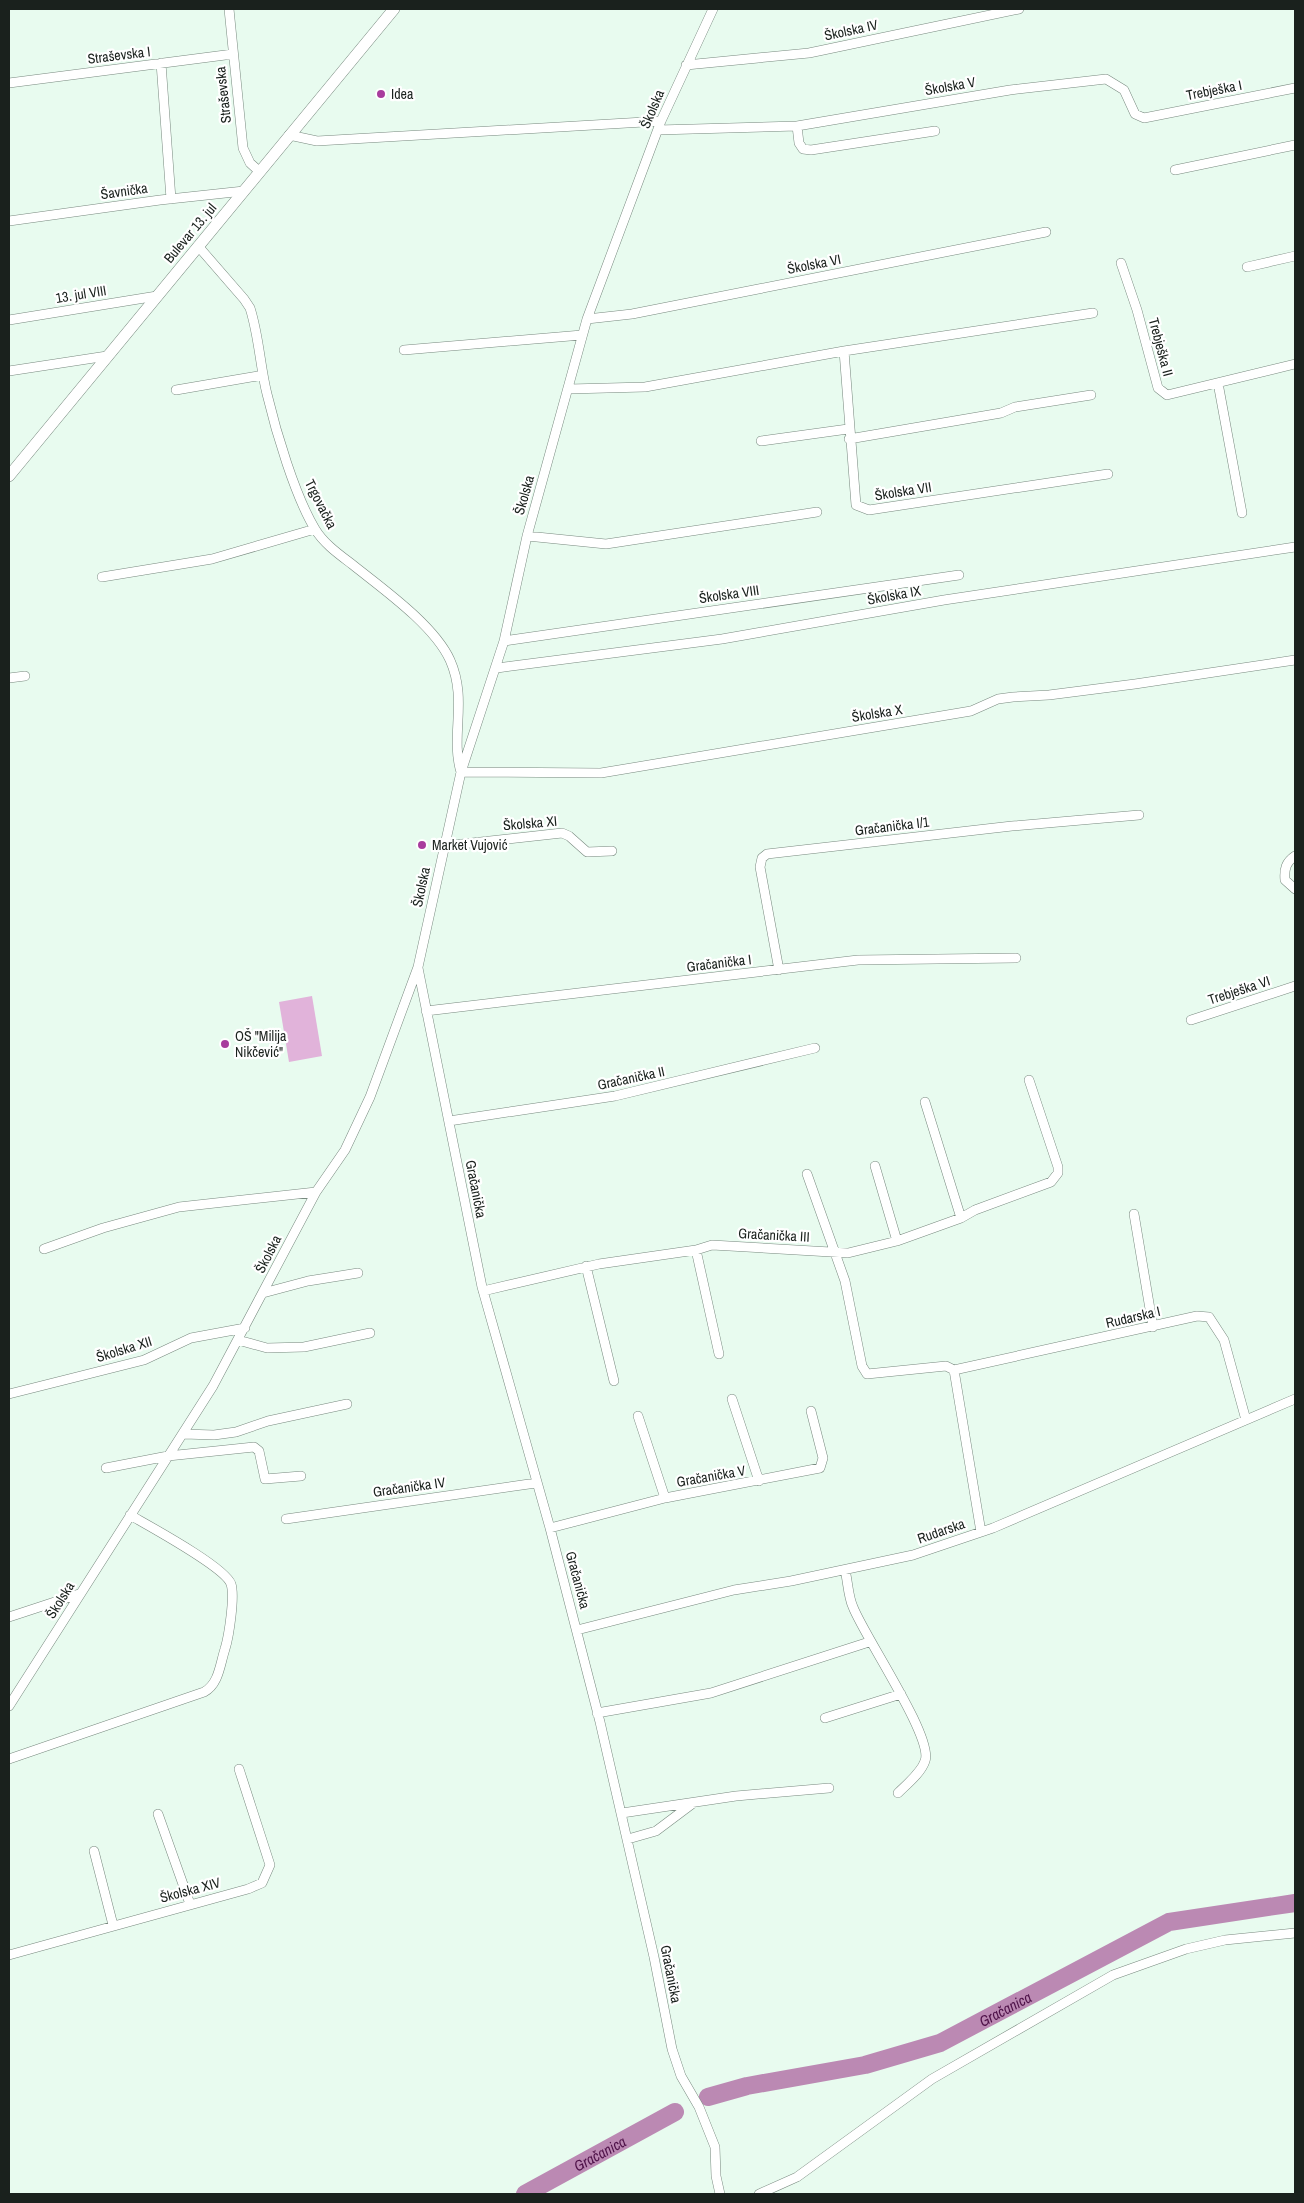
<svg xmlns="http://www.w3.org/2000/svg" width="1304" height="2203" font-family="'Archivo Narrow',sans-serif">
<rect width="100%" height="100%" fill="#e8fbef"/>
<path fill="#e1b3da" d="M312,996L322,1056L289,1062L279,1002Z"/>
<g fill="none" stroke-linecap="round" stroke-linejoin="round">
<g stroke="#bb89b3" stroke-width="18">
<path id="s1" d="M708,2097L747,2086L865,2065L940,2043L1169,1922L1295,1903"/>
<path id="s2" d="M525,2194L675,2112"/>
</g>
<g stroke="#78897f" stroke-width="10">
<path id="minor" d="M229,9L243,148L250,163L260,172
M161,63L171,199
M686,65L809,53L1019,9
M9,83L233,54
M797,126L1010,90L1106,79L1124,90L1135,114L1144,118L1295,88
M658,130L797,126L799,143L803,149L811,150L935,131
M289,135L317,141L661,121
M1175,170L1295,145
M9,221L160,200L244,191
M198,246L244,299L250,308C259,336 260,366 267,394C276,432 295,496 315,529C324,544 340,555 353,565C383,589 434,625 450,660C468,700 450,736 461,772
M1121,263L1137,310L1158,388L1167,395L1295,364
M1247,267L1295,256
M587,319L632,314L1046,232
M9,320L157,296
M404,350L582,335
M844,351L856,505L869,510L1108,474
M9,371L107,356
M1218,383L1242,513
M569,389L645,387L844,351L1093,313
M176,390L263,375
M849,439L1001,413L1015,407L1091,395
M761,441L848,429
M527,536L606,544L817,512
M102,577L212,559L315,529
M504,641L959,575
M497,668L722,639L944,600L1295,547
M9,678L25,676
M461,772L601,773L971,711L998,699L1013,697L1049,695L1135,684L1295,660
M444,846L562,833L569,836L587,852L612,851
M1295,856C1286,862 1284,869 1285,880L1295,889
M418,968L482,1287L550,1528L600,1722L654,1957L672,2049L681,2076L699,2107L715,2147L716,2176L720,2194
M779,970L760,867L762,858L767,854L1012,826L1139,815
M426,1011L858,960L1016,958
M1191,1020L1295,986
M925,1102L961,1218
M449,1121L615,1096L815,1048
M875,1166L897,1241
M807,1174L845,1281L862,1366L867,1374L946,1366L954,1370L981,1532
M1134,1214L1153,1327
M44,1249L103,1228L179,1207L316,1192
M696,1250L719,1354
M586,1266L614,1381
M483,1291L599,1264L696,1250L712,1245L848,1253L897,1241L961,1218L975,1210L1051,1182L1058,1173V1167L1029,1080
M263,1293L308,1281L358,1273
M238,1340L267,1348L304,1347L370,1333
M954,1370L1197,1316L1209,1317L1224,1340L1246,1420
M9,1394L144,1360L191,1338L245,1328
M732,1399L759,1481
M638,1416L665,1498
M184,1434L214,1435L236,1432L268,1421L347,1404
M106,1468L168,1456L254,1447L259,1451L265,1479L301,1476
M286,1519L536,1483
M550,1528L665,1498L820,1468L823,1458L811,1411
M845,1570C848,1582 848,1596 853,1607C864,1636 934,1738 925,1761C921,1773 907,1784 898,1793
M9,1617L79,1594
M577,1630L734,1590L791,1581L913,1555L993,1528L1295,1399
M9,1706L213,1386L316,1192L345,1150L370,1097L418,967L461,772L504,641L527,536L587,319L661,121L713,9
M597,1713L711,1693L869,1642
M825,1718L901,1694
M9,1759L204,1692C219,1684 220,1664 225,1649C229,1636 235,1596 231,1584C225,1567 149,1526 130,1515
M622,1813L736,1796L829,1788
M158,1814L190,1904
M628,1839L656,1831L692,1804
M94,1851L113,1925
M9,1955L248,1889L262,1883L270,1865L239,1769
M759,2194L797,2177L932,2079L1113,1975L1186,1949L1225,1940L1295,1933"/>
</g>
<g stroke="#78897f" stroke-width="12">
<path id="tertiary" d="M9,476L394,9"/>
</g>
<use href="#minor" stroke="#fff" stroke-width="9"/>
<use href="#tertiary" stroke="#fff" stroke-width="11"/>
</g>
<g fill="#a83c9d" stroke="#fff" stroke-width="2">
<circle cx="381" cy="94" r="5"/>
<circle cx="422" cy="845" r="5"/>
<circle cx="225" cy="1044" r="5"/>
</g>
<g text-anchor="middle" dominant-baseline="central" stroke-width="4.5" stroke-linejoin="round" paint-order="stroke">
<g font-size="14" fill="#1a211d" stroke="#fff">
<text transform="translate(851 30) rotate(-12)">Školska IV</text>
<text transform="translate(119 55) rotate(-7)">Straševska I</text>
<text transform="translate(950 86) rotate(-10)">Školska V</text>
<text transform="translate(1214 90) rotate(-11)">Trebješka I</text>
<text transform="translate(223 95) rotate(-96)">Straševska</text>
<text transform="translate(652 109) rotate(-67)">Školska</text>
<text transform="translate(124 191) rotate(-8)">Šavnička</text>
<text transform="translate(190 233) rotate(-50)">Bulevar 13. jul</text>
<text transform="translate(814 264) rotate(-11)">Školska VI</text>
<text transform="translate(81 294) rotate(-9)">13. jul VIII</text>
<text transform="translate(1161 347) rotate(75)">Trebješka II</text>
<text transform="translate(903 491) rotate(-9)">Školska VII</text>
<text transform="translate(524 495) rotate(-74)">Školska</text>
<text transform="translate(321 504) rotate(63)">Trgovačka</text>
<text transform="translate(729 594) rotate(-8)">Školska VIII</text>
<text transform="translate(894 595) rotate(-10)">Školska IX</text>
<text transform="translate(877 713) rotate(-9)">Školska X</text>
<text transform="translate(530 823) rotate(-5)">Školska XI</text>
<text transform="translate(892 826) rotate(-7)">Gračanička I/1</text>
<text transform="translate(421 887) rotate(-78)">Školska</text>
<text transform="translate(719 963) rotate(-7)">Gračanička I</text>
<text transform="translate(1239 990) rotate(-18)">Trebješka VI</text>
<text transform="translate(631 1078) rotate(-12)">Gračanička II</text>
<text transform="translate(476 1189) rotate(79)">Gračanička</text>
<text transform="translate(774 1235) rotate(3)">Gračanička III</text>
<text transform="translate(268 1254) rotate(-63)">Školska</text>
<text transform="translate(1133 1317) rotate(-13)">Rudarska I</text>
<text transform="translate(124 1349) rotate(-17)">Školska XII</text>
<text transform="translate(711 1476) rotate(-10)">Gračanička V</text>
<text transform="translate(409 1487) rotate(-8)">Gračanička IV</text>
<text transform="translate(941 1531) rotate(-19)">Rudarska</text>
<text transform="translate(578 1580) rotate(75)">Gračanička</text>
<text transform="translate(60 1600) rotate(-58)">Školska</text>
<text transform="translate(190 1890) rotate(-15)">Školska XIV</text>
<text transform="translate(671 1974) rotate(79)">Gračanička</text>
</g>
<g font-size="14" fill="#1a211d" stroke="#fff" text-anchor="start">
<text x="391" y="94">Idea</text>
<text x="432" y="845">Market Vujović</text>
<text x="235" y="1036">OŠ "Milija<tspan x="235" dy="16">Nikčević"</tspan></text>
</g>
<g font-size="15" font-style="italic" fill="#4f1249" stroke="#fff">
<text stroke="none"><textPath href="#s1" startOffset="312">Gračanica</textPath></text>
<text stroke="none"><textPath href="#s2" startOffset="85">Gračanica</textPath></text>
</g>
</g>
<rect width="1304" height="2203" fill="none" stroke="#1a211d" stroke-width="20"/>
</svg>
